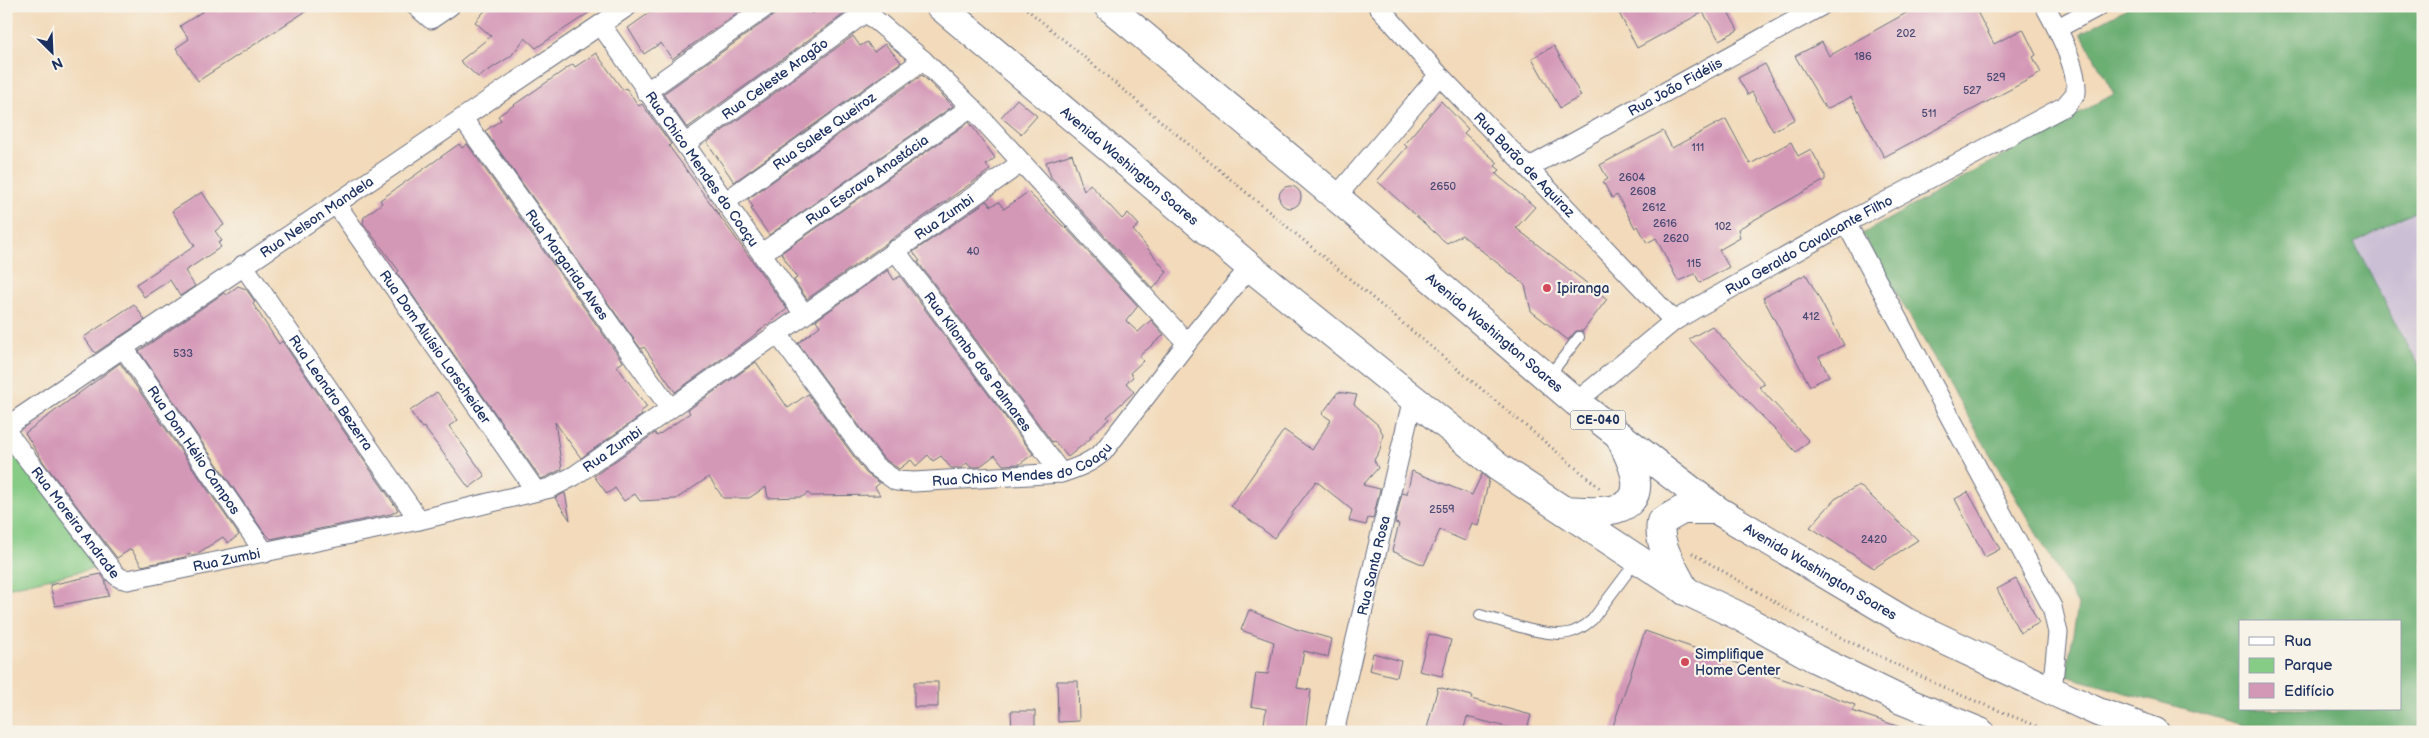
<svg xmlns="http://www.w3.org/2000/svg" width="2429" height="738" font-family="'Balsamiq Sans',sans-serif">
<rect width="100%" height="100%" fill="#f7f3e8"/>
<filter id="ink" filterUnits="userSpaceOnUse"><feTurbulence type="fractalNoise" baseFrequency=".02" numOctaves="2"/><feDisplacementMap in="SourceGraphic" scale="10" xChannelSelector="R" yChannelSelector="G"/><feConvolveMatrix kernelMatrix="1 2 1 2 8 2 1 2 1" color-interpolation-filters="sRGB"/></filter>
<filter id="wash" filterUnits="userSpaceOnUse"><feTurbulence type="fractalNoise" baseFrequency=".0096" numOctaves="4" result="noise"/><feDisplacementMap in="SourceGraphic" scale="20" xChannelSelector="R" yChannelSelector="G"/><feGaussianBlur stdDeviation="1.12" result="paint"/><feColorMatrix in="noise" values="0 0 0 0 0 0 0 0 0 0 0 0 0 0 0 0 0 1.4 0 .05"/><feComposite in="paint" operator="in"/></filter>
<g filter="url(#wash)">
<rect width="100%" height="100%" fill="#f2daba"/>
<path fill="#cbbfd5" d="M2423,207V375L2354,242Z"/>
<path fill="#86cb86" stroke="#507d72" d="M6,442L14,446L96,568L6,588Z"/>
<path fill="#6caf73" stroke="#446f68" fill-rule="evenodd" d="M2131,6H2423V207L2354,242L2423,375V732H2268L2066,676L2078,605L1862,234L2114,94L2081,33ZM2240,622H2400V709H2240Z"/>
<g id="blocks">
<path fill="#d498b7" d="M211,6H314L198,81L176,48L189,39L180,26Z
M489,6H599L536,48L525,38L511,56L478,77L460,61L491,36L475,22Z
M659,6H747L672,59L661,43L644,54L628,28Z
M778,6H807L812,14L822,6H837L844,14L687,128L663,94L774,15Z
M1627,6H1725L1738,30L1719,40L1703,12L1637,48L1618,11Z
M1905,6H1974L1994,44L2023,29L2036,55L2033,57L2041,73L1884,157L1851,97L1826,109L1795,56L1822,42L1829,56L1908,12Z
M853,36L860,46L867,42L874,52L885,44L901,62L734,182L707,142Z
M1554,46L1581,96L1560,108L1532,58Z
M596,53L623,90L626,88L639,106L642,104L671,144L669,146L787,309L748,340L675,392L644,347L641,349L485,131L501,120L498,116L573,64L575,67Z
M1765,64L1795,119L1773,131L1752,92L1748,95L1738,78Z
M922,75L953,106L769,235L751,209L753,207L748,199Z
M1017,99L1037,116L1021,134L1001,117Z
M1441,101L1468,129L1464,133L1498,163L1495,166L1500,170L1496,174L1535,207L1516,228L1607,299L1583,331H1576L1568,340L1531,311L1525,285L1462,235L1447,243L1443,240L1377,181L1407,147L1404,144Z
M1726,119L1750,164L1791,142L1798,156L1811,149L1825,175V180L1738,229L1740,238L1719,250L1729,267L1700,283L1695,274L1678,281L1656,238L1647,243L1638,226L1635,228L1617,195L1612,198L1603,182L1608,179L1600,165L1663,131L1672,148Z
M969,122L995,158L986,165L990,170L807,299L794,280L797,278L781,253Z
M459,144L462,148L467,144L623,362L617,366L647,407L640,412L642,415L581,458L555,422L562,469L546,477L541,479L397,273L399,271L363,223L364,217L382,203L380,200Z
M1072,154L1084,191L1090,184L1122,219L1128,213L1139,225L1133,230L1167,272L1153,289L1051,177L1046,162Z
M1279 197a11 11 0 1 1 22 0a11 11 0 1 1-22 0Z
M202,192L224,225L215,231L222,241L218,243L221,247L185,271L195,286L180,296L170,280L144,297L136,284L195,246L172,211Z
M1028,192L1066,229L1065,227L1138,306L1126,321L1138,332L1151,320L1164,335L1139,356L1143,361L1130,373L1133,377L1126,383L1134,392L1107,417L1109,419L1090,436L1091,438L1068,457L1054,441L1052,442L918,262L920,261L913,252L987,201L991,206L999,202L1004,209Z
M888,270L894,280L900,276L1033,454L1020,464L1003,465L995,455L979,467H970L967,463L961,468H951L941,456L933,461L928,455L916,466L911,460L899,469L883,458L798,343L820,326L816,320Z
M1806,274L1844,345L1819,357L1829,376L1810,386L1763,298Z
M238,286L246,289L255,302L253,304L279,344L282,341L398,510L391,514L271,539L263,531L139,351L224,293L226,295Z
M134,304L145,320L95,353L84,337Z
M1712,326L1765,384L1759,387L1809,441L1796,452L1689,339Z
M756,362L788,408L808,394L866,473L880,483L875,487L880,495L811,496L808,493L802,497L768,498L766,487L749,498H723L709,477L676,499L640,501L635,494L624,501L615,488L607,494L594,476L655,433L657,436L690,413L688,410Z
M120,363L239,535L228,543L223,537L195,555H191L190,553L185,557L142,566L131,549L117,558L44,463L25,433Z
M437,392L458,420L449,426L485,476L469,488L424,427L422,428L410,411Z
M1338,392L1357,395L1354,404L1378,425L1383,434L1380,450L1374,460L1378,468L1363,485L1380,489L1373,519L1368,518L1366,525L1349,521L1352,510L1316,481L1274,538L1231,506L1284,430L1312,450L1331,420L1322,414Z
M1412,471L1472,495L1482,474L1489,480L1478,526L1472,523L1465,541L1440,530L1424,565L1392,551L1399,524L1395,523L1402,493L1407,494Z
M1859,485L1918,540L1874,568L1810,527L1835,499Z
M1968,492L2000,549L1985,557L1955,499Z
M565,493L570,520L555,498Z
M101,574L105,580L109,596L55,606L50,585Z
M2016,579L2039,623L2020,633L1997,589Z
M1249,610L1296,629L1332,639L1328,657L1304,651L1297,688L1311,690L1305,732H1263L1266,709L1251,706L1256,673L1268,674L1274,642L1241,630Z
M1645,631L1826,694L1855,705L1852,711L1906,729L1905,732H1611Z
M1429,634L1451,640L1442,676L1419,671Z
M1373,653L1401,661L1397,677L1369,670Z
M1057,681H1078L1079,721L1058,722Z
M914,682H938V707H914Z
M1438,687L1472,696L1471,699L1531,715L1526,732L1467,717L1463,732H1426Z
M1011,711H1035V732H1012Z"/>
</g>
</g>
<g filter="url(#ink)">
<use href="#blocks" fill-opacity="0" stroke="#666b7e" stroke-width="1"/>
<g fill="none" stroke-linecap="round" stroke-linejoin="round">
<g stroke="#666b7e" stroke-width="12">
<path id="service" d="M1549,376L1579,337
M1480,615C1503,621 1545,638 1568,633C1577,631 1585,626 1592,620L1637,560"/>
</g>
<g stroke="#666b7e" stroke-width="21">
<g id="minor">
<path d="M416,6L431,19L450,6"/>
<path d="M859,6L923,60L971,107L1187,343"/>
<path id="s1" d="M1378,6L1439,75L1674,321"/>
<path id="s2" d="M601,25L804,314"/>
<path d="M2058,28L2099,6"/>
<path d="M646,92L767,6"/>
<path id="s3" d="M463,119L670,408"/>
<path id="s4" d="M685,144L866,12"/>
<path id="s5" d="M1528,168L1821,6"/>
<path d="M1336,197L1439,75"/>
<path id="s6" d="M725,202L923,60"/>
<path id="s7" d="M336,204L535,490"/>
<path d="M1846,223L2052,607L2058,633L2052,691"/>
<path id="s8" d="M895,250L1061,473"/>
<path id="s9" d="M762,253L971,107"/>
<path id="s10" d="M243,265L419,520"/>
<path id="s11" d="M777,333L875,466L896,481L914,482L1061,473C1077,468 1090,463 1103,452L1187,343L1250,267"/>
<path id="s12" d="M123,347L265,553"/>
<path id="s13" d="M1576,402L1674,321L1696,308L1846,223L2065,106L2076,93C2078,67 2058,29 2045,6"/>
<path id="s14" d="M6,427L628,6"/>
<path id="s15" d="M6,431L115,574L120,578L128,580L419,520L550,488L574,476L1021,163"/>
<path id="s16" d="M1334,732L1413,398"/>
</g>
</g>
<g stroke="#666b7e" stroke-width="30">
<g id="trunk">
<path id="s17" d="M940,6L1250,267L1498,467L1686,591L1737,615L1816,659L1899,699L1980,732"/>
<path id="s18" d="M1108,6L1336,197L1576,402L1717,510L1906,622L2052,691L2098,712L2155,732"/>
<path d="M1565,510C1588,511 1640,519 1636,481C1635,466 1626,451 1620,437"/>
<path d="M1685,591C1675,570 1657,545 1661,522L1682,510H1717"/>
</g>
</g>
<path stroke="#666b7e" stroke-width="3" stroke-dasharray="1 4" stroke-linecap="butt" d="M1023,6L1600,488
M1692,553L1809,622L1951,691L2051,732"/>
<use href="#service" stroke="#fff" stroke-width="10"/>
<use href="#minor" stroke="#fff" stroke-width="19"/>
<use href="#trunk" stroke="#fff" stroke-width="28"/>
</g>
</g>
<g fill="#d1495b" stroke="#f7f3e8" stroke-width="2">
<circle cx="1547" cy="288" r="5"/>
<circle cx="1685" cy="662" r="5"/>
</g>
<g text-anchor="middle" dominant-baseline="central" stroke-width="4.5" stroke-linejoin="round" paint-order="stroke">
<g font-size="11" fill="#494974">
<text x="1906" y="33">202</text>
<text x="1863" y="56">186</text>
<text x="1996" y="77">529</text>
<text x="1972" y="90">527</text>
<text x="1929" y="113">511</text>
<text x="1698" y="147">111</text>
<text x="1632" y="177">2604</text>
<text x="1443" y="186">2650</text>
<text x="1643" y="191">2608</text>
<text x="1654" y="207">2612</text>
<text x="1665" y="223">2616</text>
<text x="1723" y="226">102</text>
<text x="1676" y="238">2620</text>
<text x="973" y="251">40</text>
<text x="1694" y="263">115</text>
<text x="1811" y="316">412</text>
<text x="183" y="353">533</text>
<text x="1442" y="509">2559</text>
<text x="1874" y="539">2420</text>
</g>
<rect fill="#f7f3e8" stroke="#5d6a87" stroke-width="1" x="1570.5" y="410.5" width="55" height="19" rx="4"/>
<g font-size="12" font-weight="bold" fill="#1b2f5e">
<text x="1598" y="420">CE-040</text>
</g>
<g font-size="14" fill="#1b2f5e" stroke="#f7f3e8">
<text stroke="none"><textPath href="#s4" startOffset="111">Rua Celeste Aragão</textPath></text>
<text stroke="none"><textPath href="#s5" startOffset="168">Rua João Fidélis</textPath></text>
<text stroke="none"><textPath href="#s6" startOffset="122">Rua Salete Queiroz</textPath></text>
<text stroke="none"><textPath href="#s1" startOffset="216">Rua Barão de Aquiraz</textPath></text>
<text stroke="none"><textPath href="#s17" startOffset="248">Avenida Washington Soares</textPath></text>
<text stroke="none"><textPath href="#s2" startOffset="176">Rua Chico Mendes do Coaçu</textPath></text>
<text stroke="none"><textPath href="#s9" startOffset="128">Rua Escrava Anastácia</textPath></text>
<text stroke="none"><textPath href="#s14" startOffset="375">Rua Nelson Mandela</textPath></text>
<text stroke="none"><textPath href="#s15" startOffset="1105">Rua Zumbi</textPath></text>
<text stroke="none"><textPath href="#s13" startOffset="282">Rua Geraldo Cavalcante Filho</textPath></text>
<text stroke="none"><textPath href="#s3" startOffset="179">Rua Margarida Alves</textPath></text>
<text stroke="none"><textPath href="#s18" startOffset="506">Avenida Washington Soares</textPath></text>
<text stroke="none"><textPath href="#s7" startOffset="174">Rua Dom Aluísio Lorscheider</textPath></text>
<text stroke="none"><textPath href="#s8" startOffset="139">Rua Kilombo dos Palmares</textPath></text>
<text stroke="none"><textPath href="#s10" startOffset="155">Rua Leandro Bezerra</textPath></text>
<text stroke="none"><textPath href="#s15" startOffset="700">Rua Zumbi</textPath></text>
<text stroke="none"><textPath href="#s12" startOffset="125">Rua Dom Hélio Campos</textPath></text>
<text stroke="none"><textPath href="#s11" startOffset="320">Rua Chico Mendes do Coaçu</textPath></text>
<text stroke="none"><textPath href="#s15" startOffset="115">Rua Moreira Andrade</textPath></text>
<text stroke="none"><textPath href="#s15" startOffset="295">Rua Zumbi</textPath></text>
<text stroke="none"><textPath href="#s16" startOffset="171">Rua Santa Rosa</textPath></text>
<text stroke="none"><textPath href="#s18" startOffset="911">Avenida Washington Soares</textPath></text>
</g>
<g font-size="14" fill="#1b2f5e" stroke="#f7f3e8" text-anchor="start">
<text x="1557" y="288">Ipiranga</text>
<text x="1695" y="654">Simplifique<tspan x="1695" dy="16">Home Center</tspan></text>
</g>
</g>
<rect width="2429" height="738" fill="none" stroke="#f7f3e8" stroke-width="25"/>
<rect x="2239" y="620" width="162" height="90" fill="#f7f3e8" stroke="#9fa5b1"/>
<rect x="2249" y="637" width="25" height="8" fill="#ffffff" stroke="#9fa5b1"/>
<text x="2284" y="646" font-size="15" fill="#1b2f5e">Rua</text>
<rect x="2249" y="658" width="25" height="15" fill="#86cb86" stroke="#9fa5b1"/>
<text x="2284" y="670" font-size="15" fill="#1b2f5e">Parque</text>
<rect x="2249" y="683" width="25" height="15" fill="#d498b7" stroke="#9fa5b1"/>
<text x="2284" y="696" font-size="15" fill="#1b2f5e">Edifício</text>
<g transform="translate(52 52) rotate(156)" stroke="#f7f3e8" stroke-width="4" paint-order="stroke">
<path d="M0-4L9 19L0 12L-9 19Z" fill="#1b2f5e"/>
<text y="-8" font-size="14" font-weight="bold" text-anchor="middle" fill="#1b2f5e">N</text>
</g>
</svg>
